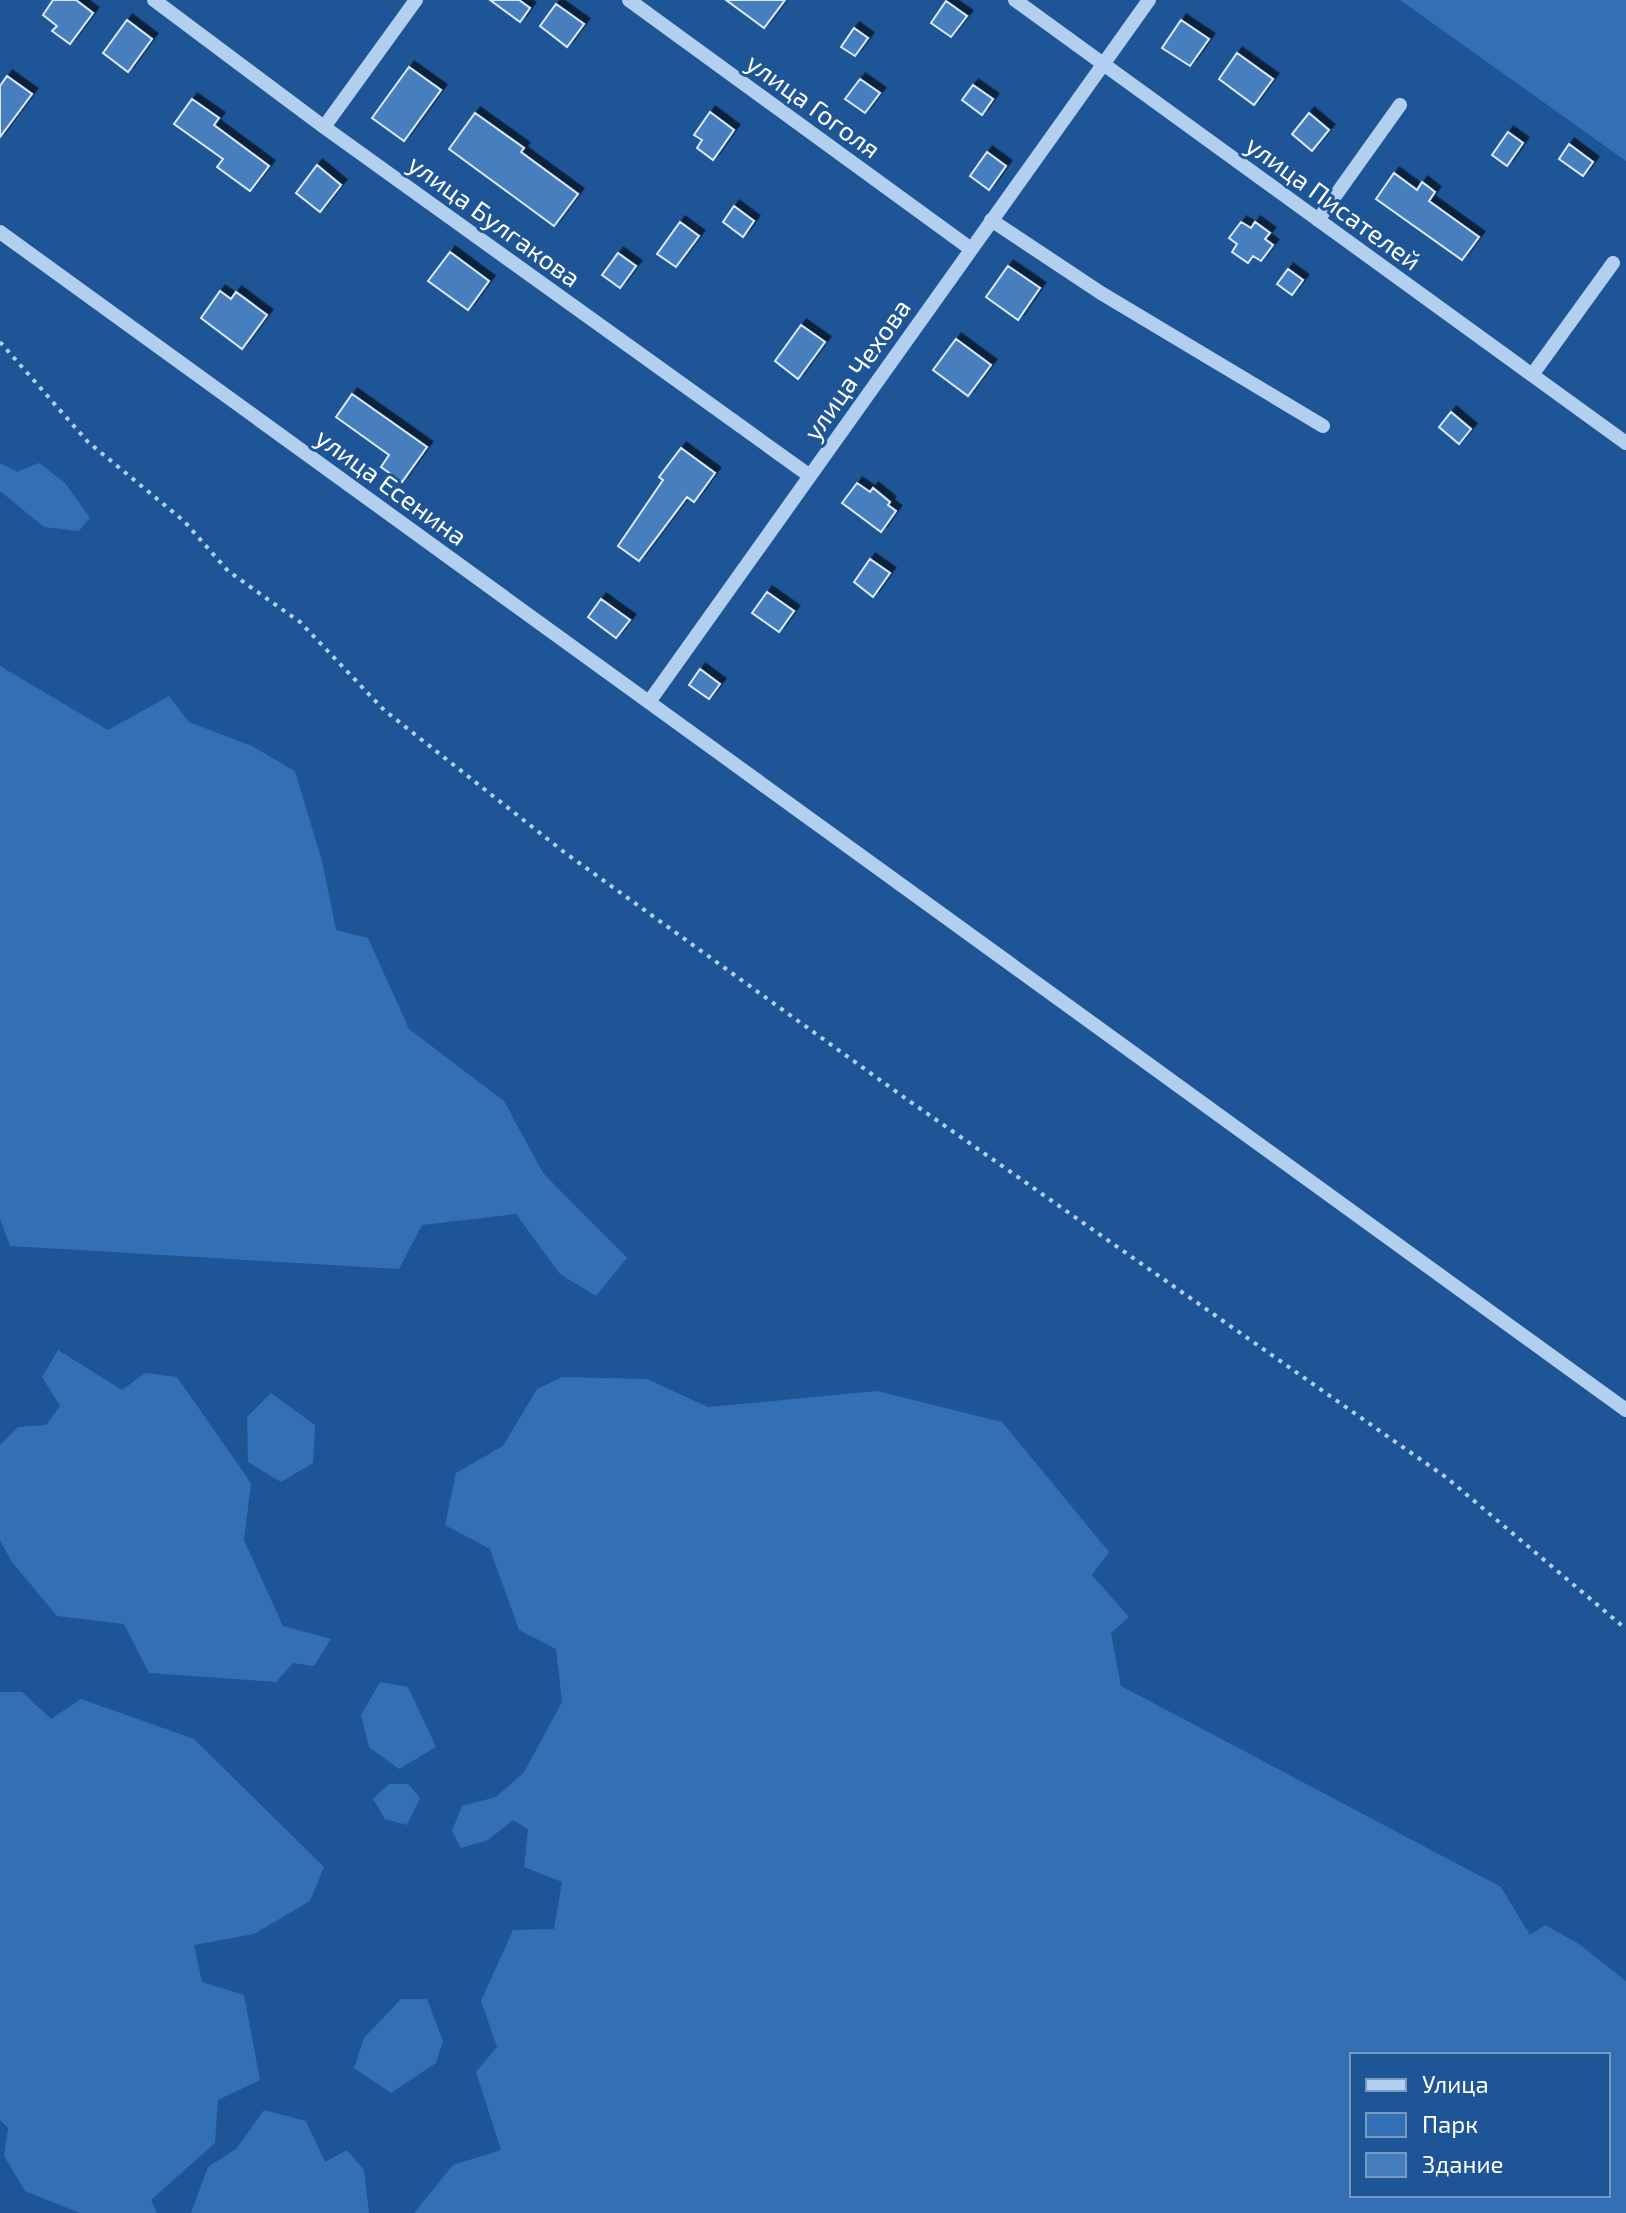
<svg xmlns="http://www.w3.org/2000/svg" width="1626" height="2213" font-family="'Exo 2',sans-serif">
<defs>
<filter id="shadow"><feDropShadow dx="5.5" dy="-5.5" stdDeviation="0" flood-color="#0009"/></filter>
</defs>
<rect width="100%" height="100%" fill="#1e5596"/>
<path fill="#326fb4" fill-rule="evenodd" d="M1400,0H1626V161Z
M0,463L17,472L39,463L65,483L90,518L79,531L44,527L0,491Z
M0,666L108,730L169,696L189,722L252,746L295,771L322,861L336,930L368,938L409,1029L504,1101L543,1173L627,1258L596,1296L560,1274L516,1214L422,1225L399,1269L10,1246L0,1219Z
M58,1350L122,1390L145,1373L177,1377L251,1483L244,1540L283,1626L331,1639L314,1666L293,1663L276,1682L149,1673L124,1624L57,1616L12,1562L0,1540V1445L18,1427L46,1425L60,1406L42,1377Z
M562,1377L647,1379L708,1407L877,1391L1002,1422L1109,1552L1092,1575L1129,1617L1111,1633L1121,1686L1501,1887L1530,1935L1545,1925L1579,1944L1626,1981V2213H414L453,2165L501,2150L476,2072L497,2047L481,2001L513,1930L554,1929L562,1882L524,1867L528,1829L513,1820L488,1840L461,1848L452,1831L462,1806L496,1797L524,1772L562,1702L556,1649L519,1630L490,1549L445,1525L456,1473L503,1446L537,1389ZM1352,2055H1608V2195H1352Z
M271,1393L315,1425L313,1463L281,1482L248,1462L247,1417Z
M380,1682L408,1687L436,1747L399,1769L369,1747L361,1715Z
M0,1692H22L51,1719L81,1699L194,1739L324,1867L310,1901L254,1934L194,1945L202,1982L244,1995L260,2080L218,2100L215,2143L151,2200L157,2213H80L25,2191L4,2156L8,2128L0,2120Z
M389,1784H408L420,1798L407,1825L385,1819L373,1799Z
M401,1999H427L443,2041L436,2063L391,2093L354,2068L364,2038Z
M264,2110L306,2121L325,2162L347,2150L364,2170L369,2213H191L208,2167L236,2149Z"/>
<path fill="#467ebd" stroke="#d9e9fb" stroke-width="2" filter="url(#shadow)" d="M53,0H76L93,13L70,44L52,31L57,26L43,15Z
M490,0H519L530,8L520,22Z
M726,0H785L764,28Z
M946,1L967,16L951,37L931,23Z
M556,4L584,24L567,47L540,26Z
M127,20L152,39L128,72L103,53Z
M1181,20L1209,39L1190,66L1162,48Z
M854,28L868,38L855,56L841,47Z
M1237,53L1273,79L1254,105L1219,79Z
M409,67L441,90L404,141L372,118Z
M7,76L32,94L0,137V86Z
M860,79L880,93L865,113L845,99Z
M973,85L993,99L982,115L962,100Z
M192,99L219,118L214,125L269,166L250,191L217,167L223,159L174,124Z
M710,112L734,130L713,160L697,148L702,140L694,135Z
M475,113L524,148L521,152L578,194L554,226L449,149Z
M1309,113L1329,130L1312,151L1292,134Z
M1508,132L1523,143L1507,166L1492,155Z
M1569,144L1593,162L1583,176L1559,159Z
M987,152L1006,166L989,190L970,176Z
M317,165L341,185L320,212L296,193Z
M1394,173L1417,190L1422,182L1435,192L1429,201L1479,237L1462,260L1376,199Z
M734,206L754,221L743,237L723,222Z
M680,222L699,236L676,267L657,254Z
M1241,222L1251,228L1255,222L1270,233L1265,239L1273,245L1261,261L1253,256L1248,263L1232,252L1237,244L1229,238Z
M450,252L489,281L468,310L428,281Z
M618,253L636,266L620,288L602,275Z
M1008,266L1040,288L1018,320L986,297Z
M1288,269L1303,280L1292,295L1277,284Z
M220,291L231,299L236,292L267,315L242,349L201,318Z
M801,325L825,342L798,379L775,361Z
M956,339L991,365L968,396L933,370Z
M352,394L427,447L402,482L381,467L389,455L336,417Z
M1451,412L1471,429L1459,444L1439,427Z
M681,448L715,473L694,502L687,497L639,561L618,546L663,480L659,477Z
M857,483L870,492L873,488L890,502L888,505L896,511L881,532L842,503Z
M870,559L890,573L873,597L854,582Z
M767,592L794,611L779,632L752,613Z
M601,599L630,620L616,638L588,617Z
M700,669L720,684L709,699L689,685Z"/>
<g fill="none" stroke-linecap="round" stroke-linejoin="round">
<path stroke="#b2cfef" stroke-width="4" stroke-dasharray="4 6" stroke-linecap="butt" d="M0,342L88,442L184,521L228,571L300,622L384,710L564,852L898,1093L1447,1478L1626,1629"/>
<path stroke="#b2cfef" stroke-width="14" d="M154,0L324,127L810,476
M629,0L971,249
M1015,0L1626,443
M324,127L416,0
M991,220L1101,293L1323,426
M1318,220L1400,105
M0,232L1626,1410
M1532,375L1613,263
M649,702L1149,0"/>
</g>
<g text-anchor="middle" dominant-baseline="central" stroke-width="6" stroke-linejoin="round" paint-order="stroke">
<g font-size="26" fill="#fff" stroke="#1e5596">
<text transform="translate(814 105) rotate(36)">улица Гоголя</text>
<text transform="translate(1334 202) rotate(36)">улица Писателей</text>
<text transform="translate(495 220) rotate(36)">улица Булгакова</text>
<text transform="translate(856 369) rotate(-55)">улица Чехова</text>
<text transform="translate(392 486) rotate(36)">улица Есенина</text>
</g>
</g>
<rect x="1350" y="2053" width="260" height="144" fill="#1e5596" stroke="#7899c0" stroke-width="2"/>
<rect x="1366" y="2079" width="40" height="12" fill="#b2cfef" stroke="#7899c0" stroke-width="2"/>
<text x="1422" y="2093" font-size="24" fill="#ffffff">Улица</text>
<rect x="1366" y="2113" width="40" height="24" fill="#326fb4" stroke="#7899c0" stroke-width="2"/>
<text x="1422" y="2133" font-size="24" fill="#ffffff">Парк</text>
<rect x="1366" y="2153" width="40" height="24" fill="#467ebd" stroke="#7899c0" stroke-width="2"/>
<text x="1422" y="2173" font-size="24" fill="#ffffff">Здание</text>
</svg>
